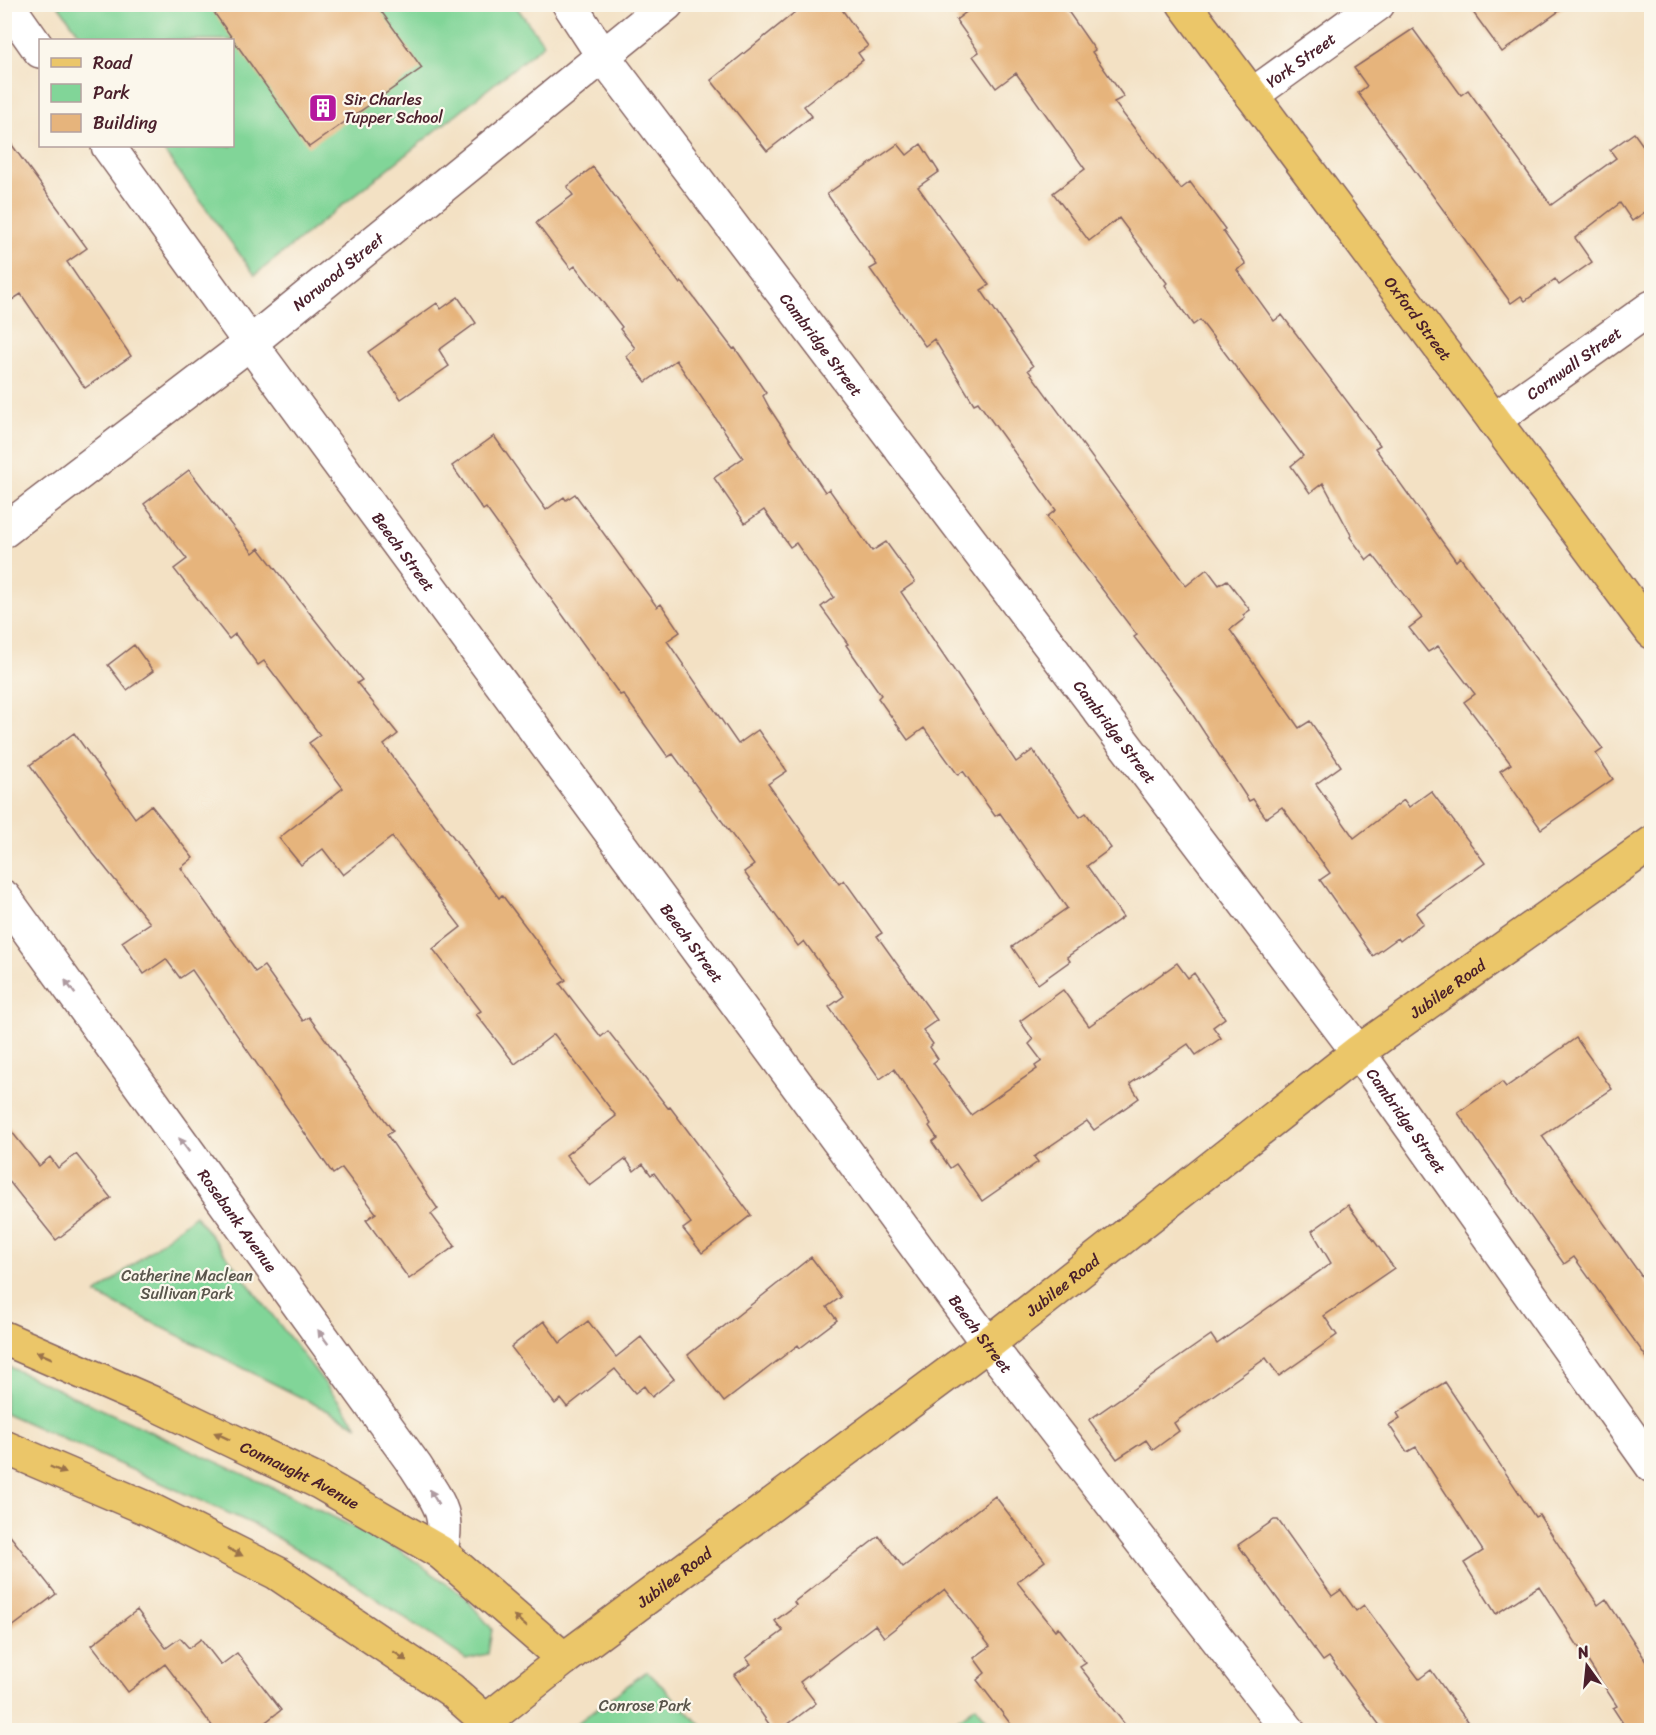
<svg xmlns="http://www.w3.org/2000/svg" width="1656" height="1735" font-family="Sriracha,sans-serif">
<rect width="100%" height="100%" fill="#fbf7ec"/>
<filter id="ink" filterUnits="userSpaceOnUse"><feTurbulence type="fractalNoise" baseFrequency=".0167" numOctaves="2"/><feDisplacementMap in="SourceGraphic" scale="12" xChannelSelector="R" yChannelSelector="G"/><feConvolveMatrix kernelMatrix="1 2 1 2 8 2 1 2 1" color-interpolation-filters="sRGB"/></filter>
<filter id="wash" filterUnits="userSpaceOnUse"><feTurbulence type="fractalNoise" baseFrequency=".008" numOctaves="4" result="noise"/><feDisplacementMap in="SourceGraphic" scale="24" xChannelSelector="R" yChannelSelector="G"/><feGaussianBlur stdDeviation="1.35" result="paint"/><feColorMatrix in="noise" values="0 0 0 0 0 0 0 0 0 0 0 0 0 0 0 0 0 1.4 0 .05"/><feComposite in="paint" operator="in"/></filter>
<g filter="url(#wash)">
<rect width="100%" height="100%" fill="#f3e1c4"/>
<path fill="#81d598" stroke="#667a62" stroke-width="1.5" d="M58,5H515L544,44L255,275L160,146H232V40H84Z
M195,1215L358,1426L96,1294Z
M5,1365L291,1496L398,1549L464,1596L492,1629L488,1654L466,1659L344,1577L255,1525L5,1413Z
M647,1671L706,1730H568Z
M976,1706L995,1730H943Z"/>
<g id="blocks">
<path fill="#e6b47c" d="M208,4H376L422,68L309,147Z
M805,4H838L868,46L858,53L863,60L804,106L812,116L767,151L711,80Z
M977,4H1063L1095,50L1092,52L1124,97L1114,102L1181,189L1190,182L1225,229L1223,231L1246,264L1237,270L1274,321L1282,315L1380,445L1375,448L1456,561L1460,557L1603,749L1596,754L1613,779L1541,829L1500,771L1511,764L1464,702L1475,694L1438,646L1428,652L1409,628L1422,618L1373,555L1367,560L1350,537L1351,535L1323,483L1310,493L1291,466L1303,456L1200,320L1193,325L1165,285L1167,283L1119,218L1089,241L1053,193L1085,169L1016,73L996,88L973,56L979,52L956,20Z
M1467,4H1569L1502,52Z
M1413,29L1461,95L1468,90L1551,205L1616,158L1610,150L1634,133L1652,158V207L1632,221L1620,203L1575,238L1592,262L1559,285L1555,279L1525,301L1521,296L1511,303L1358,93L1367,86L1354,68Z
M4,134L87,248L67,262L131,356L85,388L21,294L4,305Z
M898,144L907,155L921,144L939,172L918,187L989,285L981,290L1033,366L1028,370L1186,586L1207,569L1219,585L1227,580L1250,610L1243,615L1245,618L1230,630L1299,728L1310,721L1341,766L1316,784L1354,838L1404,800L1409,807L1431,791L1485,863L1416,913L1423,923L1400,941L1398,938L1373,956L1320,880L1330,873L1282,807L1266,818L1253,799L1249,801L1181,697L1134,637L1137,635L1047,517L1056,510L978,402L974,404L934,339L925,346L870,269L877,265L827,194Z
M593,167L680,284L682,282L733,349L735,348L766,393L763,396L770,409L825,492L829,489L872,551L886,542L915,582L901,592L1016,762L1033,750L1080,817L1086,813L1111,848L1087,866L1123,917L1067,957L1070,961L1038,984L1012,947L1067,908L1000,813L995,816L963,771L958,775L924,728L908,740L878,698L881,695L846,645L848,644L821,607L834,597L796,543L790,547L764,510L745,523L714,478L743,458L676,360L646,382L626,356L635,348L620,329L622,327L575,266L571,269L536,223L573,195L567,187Z
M458,297L476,323L439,350L449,366L401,399L368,352L437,303L441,309Z
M494,436L546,510L564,497L566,500L575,494L657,607L661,604L680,632L667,641L738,744L758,730L787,771L768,784L839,884L844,880L882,933L877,936L937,1020L923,1030L933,1044L930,1047L938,1059L933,1063L971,1115L1037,1069L1035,1066L1042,1061L1029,1044L1033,1040L1020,1021L1063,990L1089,1026L1177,963L1188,978L1194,973L1225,1018L1213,1027L1221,1038L1196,1055L1188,1044L1130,1084L1139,1098L1094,1130L1087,1121L1034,1157L1038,1162L982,1201L956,1164L950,1168L932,1142L937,1138L929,1126L931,1124L894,1069L880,1079L829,1007L844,996L804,941L798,946L744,872L754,865L673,754L668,757L623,694L620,695L486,508L483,510L452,466Z
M189,470L253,553L259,548L362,680L357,683L398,734L384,745L499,898L502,895L566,980L560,984L601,1037L608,1031L668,1108L670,1107L751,1215L702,1253L683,1229L691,1223L654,1173L651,1175L643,1164L634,1171L626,1159L590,1186L566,1155L616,1116L554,1034L515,1064L476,1014L481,1011L433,949L461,927L392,837L343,875L323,849L301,865L279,838L343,788L309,743L320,735L264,661L258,665L235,634L229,639L174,569L187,559L144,504Z
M134,645L153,671L127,690L108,665Z
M74,733L135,818L151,805L193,858L181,868L255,972L264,966L303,1021L309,1017L393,1131L387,1135L438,1209L431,1214L455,1246L409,1279L366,1220L376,1213L342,1168L333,1174L192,970L180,978L166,959L144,974L122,942L150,923L93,853L30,765Z
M1576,1038L1612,1089L1542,1136L1652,1291V1365L1574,1257L1564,1264L1458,1113L1502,1082L1506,1087Z
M4,1122L39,1166L50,1157L58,1168L76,1154L111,1198L56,1240L4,1175Z
M1348,1205L1394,1268L1324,1316L1337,1335L1279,1376L1266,1358L1174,1423L1179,1431L1153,1450L1146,1440L1117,1459L1089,1420L1211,1335L1217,1344L1331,1263L1312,1231Z
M811,1257L841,1297L827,1307L837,1320L800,1348L798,1345L724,1402L688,1355Z
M544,1321L560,1343L588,1321L616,1357L641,1337L674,1379L652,1397L644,1386L635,1393L615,1369L567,1407L561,1399L555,1404L511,1347Z
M1445,1382L1535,1517L1539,1515L1598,1605L1606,1599L1652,1670V1731H1628L1613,1708L1617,1706L1539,1586L1496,1614L1464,1563L1483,1551L1416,1447L1407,1452L1389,1425L1400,1418L1397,1413Z
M995,1496L1045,1561L1017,1582L1055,1630L1058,1627L1086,1663L1080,1667L1130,1731H1016L977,1680L985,1673L974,1658L990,1646L945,1589L884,1637L875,1625L800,1682L816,1703L779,1731H774L734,1675L751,1664L746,1658L783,1631L775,1621L796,1605L794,1602L879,1536L903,1567Z
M1274,1520H1278L1332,1596L1341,1590L1356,1611L1364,1605L1419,1679L1431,1670L1474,1731H1384L1329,1657L1323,1661L1238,1545Z
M4,1528L56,1594L4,1633Z
M137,1610L166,1648L180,1638L189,1648L201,1639L221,1665L237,1653L281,1710L254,1731H216L165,1664L128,1692L92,1645Z"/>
</g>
</g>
<g filter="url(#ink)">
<use href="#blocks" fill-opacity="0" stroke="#856361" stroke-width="1.5"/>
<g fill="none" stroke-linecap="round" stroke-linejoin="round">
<g stroke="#856361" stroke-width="36">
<g id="minor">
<path d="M7,4L40,51"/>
<path id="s1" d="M569,4L603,56L1358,1052L1652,1466"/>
<path id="s2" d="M1252,95L1378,4"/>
<path id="s3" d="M108,146L250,343L988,1344L1288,1730"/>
<path id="s4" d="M1494,420L1652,307"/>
<path id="s5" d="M4,531L250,343L667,4"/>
<path id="s6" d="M4,897L416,1467C436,1499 452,1514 440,1552"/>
</g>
</g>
<g stroke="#856361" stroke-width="36">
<g id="major">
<path id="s7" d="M1184,4L1652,632"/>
<path id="s8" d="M4,1338L155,1404L319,1482L440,1552L564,1659"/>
<path id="s9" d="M4,1447L149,1509L277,1573L451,1690L486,1721L564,1659L988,1344L1358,1052L1652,843"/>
</g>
</g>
<use href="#minor" stroke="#fff" stroke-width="33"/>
<use href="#major" stroke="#ebc669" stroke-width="33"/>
</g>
<defs><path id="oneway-solid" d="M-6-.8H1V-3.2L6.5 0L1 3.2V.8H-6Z" transform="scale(1.5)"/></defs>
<g fill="#ae9aa0">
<use href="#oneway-solid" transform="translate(70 987) rotate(-126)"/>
<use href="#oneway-solid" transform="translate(184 1145) rotate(-126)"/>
<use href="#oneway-solid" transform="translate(323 1337) rotate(-126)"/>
<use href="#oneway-solid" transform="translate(434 1497) rotate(-121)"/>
</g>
<g fill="#9a724a">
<use href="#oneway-solid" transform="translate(44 1355) rotate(-156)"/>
<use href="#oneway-solid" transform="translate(222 1436) rotate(-155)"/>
<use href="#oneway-solid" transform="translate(58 1470) rotate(23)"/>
<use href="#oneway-solid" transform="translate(235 1552) rotate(26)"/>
<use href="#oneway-solid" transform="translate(520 1621) rotate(-139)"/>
<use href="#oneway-solid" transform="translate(400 1656) rotate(34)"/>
</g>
</g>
<defs>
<g id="building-square" transform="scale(1.5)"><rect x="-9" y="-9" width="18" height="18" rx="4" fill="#b5179e" stroke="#fbf7ec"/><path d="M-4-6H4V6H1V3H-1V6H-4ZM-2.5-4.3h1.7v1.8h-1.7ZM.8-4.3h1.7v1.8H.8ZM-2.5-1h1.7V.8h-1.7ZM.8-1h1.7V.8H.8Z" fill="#fff"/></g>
</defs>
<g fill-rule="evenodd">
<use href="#building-square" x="323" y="108"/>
</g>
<g text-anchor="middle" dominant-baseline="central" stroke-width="4.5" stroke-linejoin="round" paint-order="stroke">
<g font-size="16" fill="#4a1f2b" stroke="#fbf7ec">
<text stroke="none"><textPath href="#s2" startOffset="60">York Street</textPath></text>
<text stroke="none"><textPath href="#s5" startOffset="423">Norwood Street</textPath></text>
<text stroke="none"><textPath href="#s7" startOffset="392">Oxford Street</textPath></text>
<text stroke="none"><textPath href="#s1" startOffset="424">Cambridge Street</textPath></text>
<text stroke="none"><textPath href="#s4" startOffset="98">Cornwall Street</textPath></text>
<text stroke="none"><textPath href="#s3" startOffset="502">Beech Street</textPath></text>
<text stroke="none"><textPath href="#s1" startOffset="910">Cambridge Street</textPath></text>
<text stroke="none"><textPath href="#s3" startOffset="988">Beech Street</textPath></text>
<text stroke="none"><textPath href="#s9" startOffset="1766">Jubilee Road</textPath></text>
<text stroke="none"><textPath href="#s1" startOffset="1396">Cambridge Street</textPath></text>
<text stroke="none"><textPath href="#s6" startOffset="399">Rosebank Avenue</textPath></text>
<text stroke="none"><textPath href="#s9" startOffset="1280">Jubilee Road</textPath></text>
<text stroke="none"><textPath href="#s3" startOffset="1474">Beech Street</textPath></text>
<text stroke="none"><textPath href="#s8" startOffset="326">Connaught Avenue</textPath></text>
<text stroke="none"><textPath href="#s9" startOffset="794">Jubilee Road</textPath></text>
</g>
<g font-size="16" fill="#4a1f2b" stroke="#fbf7ec" text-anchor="start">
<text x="344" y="99">Sir Charles<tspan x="344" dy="18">Tupper School</tspan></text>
</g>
<g font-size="16" fill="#5a564c" stroke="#fbf7ec">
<text x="187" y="1275">Catherine Maclean<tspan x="187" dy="18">Sullivan Park</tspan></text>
<text x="645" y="1705">Conrose Park</text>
</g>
</g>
<rect width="1656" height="1735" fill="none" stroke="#fbf7ec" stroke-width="24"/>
<rect x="39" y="39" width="195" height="108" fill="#fbf7ec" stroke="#b4a19f" stroke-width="1.5"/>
<rect x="51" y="58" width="30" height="9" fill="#ebc669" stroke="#b4a19f" stroke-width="1.5"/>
<text x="93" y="69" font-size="18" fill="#4a1f2b">Road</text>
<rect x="51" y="84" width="30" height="18" fill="#81d598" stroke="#b4a19f" stroke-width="1.5"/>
<text x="93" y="99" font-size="18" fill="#4a1f2b">Park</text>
<rect x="51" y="114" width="30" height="18" fill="#e6b47c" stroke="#b4a19f" stroke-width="1.5"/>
<text x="93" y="129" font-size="18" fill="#4a1f2b">Building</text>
<g transform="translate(1587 1666) rotate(345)" stroke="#fbf7ec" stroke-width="4.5" paint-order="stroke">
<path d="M0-4.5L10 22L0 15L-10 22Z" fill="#4a1f2b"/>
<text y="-9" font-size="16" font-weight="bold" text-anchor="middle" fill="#4a1f2b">N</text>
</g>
</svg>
